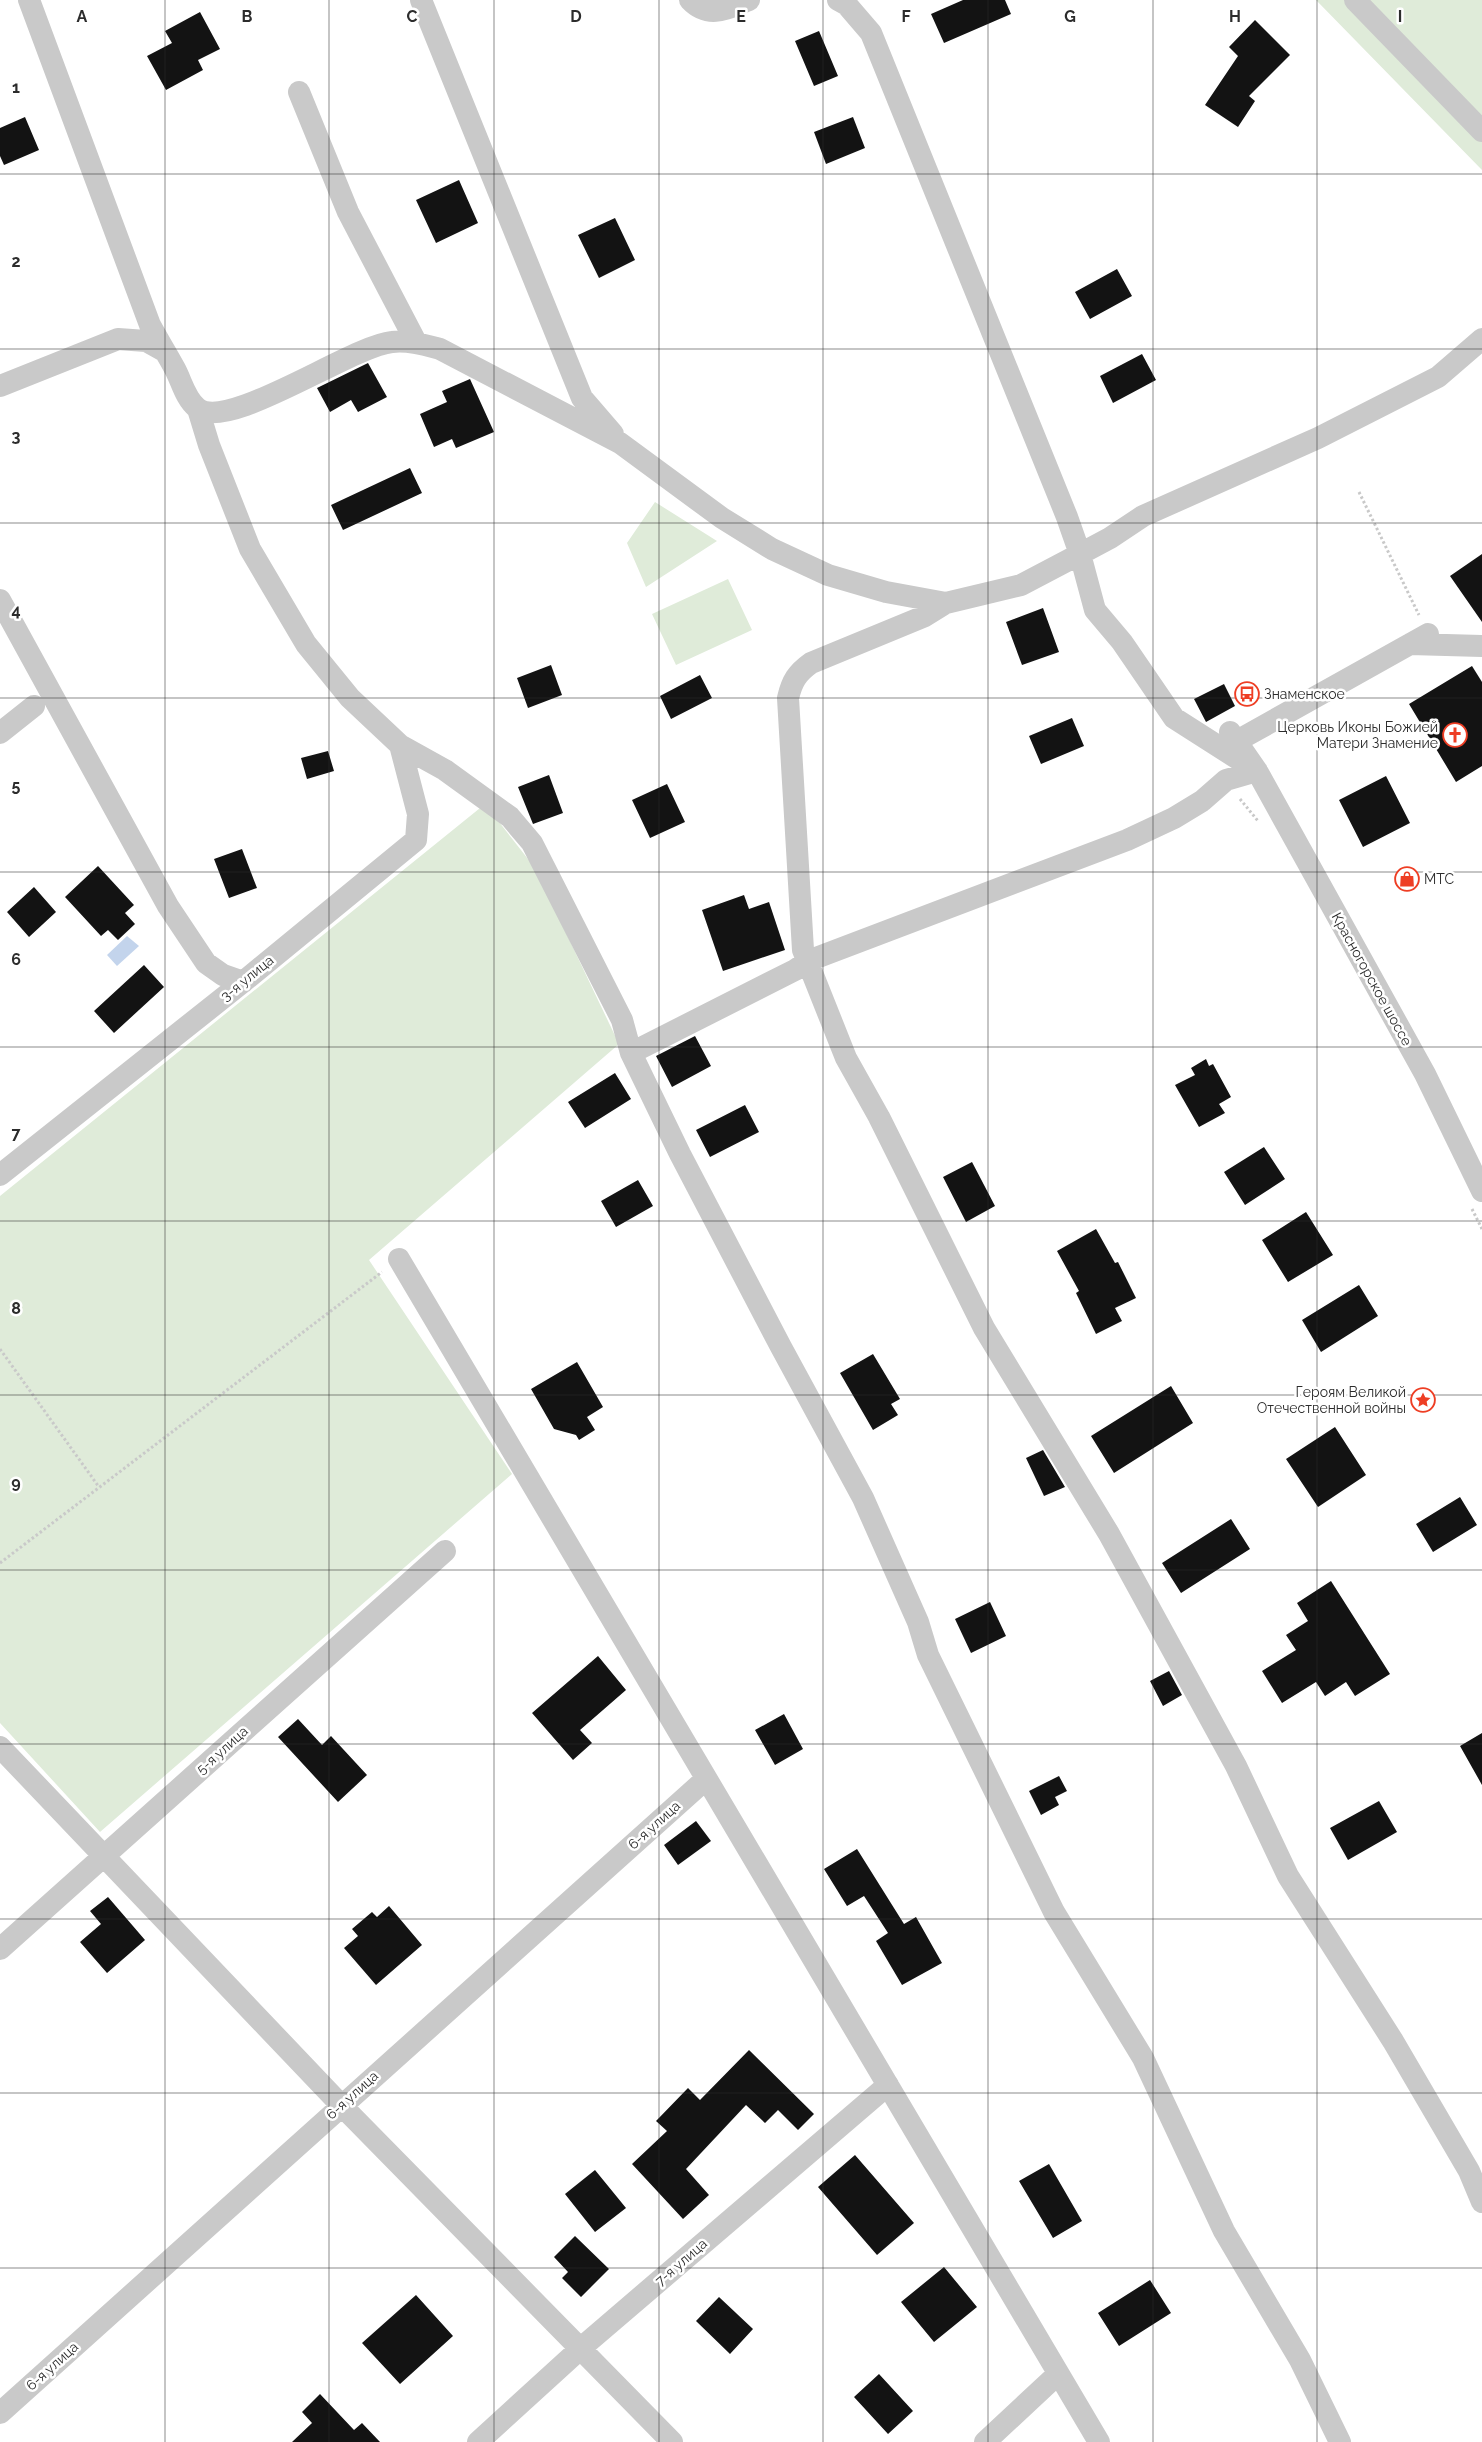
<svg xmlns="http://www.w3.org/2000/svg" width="1482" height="2442" font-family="Raleway,sans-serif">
<rect width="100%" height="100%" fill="#fff"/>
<path fill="#dfebd9" d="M1316,0H1482V170Z
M655,502L717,541L646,587L627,543Z
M728,579L752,630L676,665L652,614Z
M485,804L535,868L619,1044L369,1260L512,1474L100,1832L0,1723V1196Z"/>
<path fill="#c3d4ec" d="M127,936L139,946L117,966L107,955Z"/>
<path fill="#131313" d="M963,0H1005L1011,14L944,43L931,14Z
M200,12L220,49L198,60L203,70L166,90L147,56L172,43L165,31Z
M1255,20L1290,55L1249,96L1255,101L1238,127L1205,105L1238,56L1229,47Z
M819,31L838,76L814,86L795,41Z
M25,117L39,150L4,165L0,156V128Z
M853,117L865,148L826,164L814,132Z
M459,180L478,223L436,243L416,200Z
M615,218L635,260L599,278L578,235Z
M1117,269L1132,296L1090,319L1075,292Z
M1142,354L1156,380L1113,403L1100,376Z
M368,363L387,397L358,412L351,400L330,412L317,388Z
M470,379L494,432L456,448L452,439L434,447L420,414L447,402L442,391Z
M410,468L422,493L343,530L331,505Z
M1482,554V622L1450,576Z
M1043,608L1059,652L1022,665L1006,622Z
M551,665L562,695L528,708L517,678Z
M1472,666L1482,682V766L1456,782L1409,704Z
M700,675L712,698L671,719L660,696Z
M1224,684L1235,706L1206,722L1194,699Z
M1072,718L1084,746L1041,764L1029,736Z
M328,751L334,771L307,779L301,758Z
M549,775L563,813L533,824L518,787Z
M1386,776L1410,823L1363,847L1339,800Z
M667,784L685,822L650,838L632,800Z
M242,849L257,888L229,898L214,859Z
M98,866L134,905L125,913L135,924L118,940L108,930L101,936L65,897Z
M34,887L56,912L29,937L7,912Z
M744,895L749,909L769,902L785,950L723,971L702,910Z
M144,965L164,987L114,1033L94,1011Z
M695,1036L711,1066L672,1087L656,1056Z
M1206,1059L1209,1066L1213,1064L1231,1097L1219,1104L1225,1113L1199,1127L1175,1085L1195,1075L1191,1068Z
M615,1073L631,1099L585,1128L568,1102Z
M745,1105L759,1132L710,1157L696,1130Z
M1264,1147L1285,1179L1245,1205L1224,1172Z
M972,1162L995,1206L966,1222L943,1177Z
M638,1180L653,1206L616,1227L601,1201Z
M1306,1212L1333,1255L1288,1282L1262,1240Z
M1096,1229L1115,1263L1118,1262L1136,1298L1115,1308L1122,1321L1096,1334L1076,1293L1079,1291L1057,1251Z
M1359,1285L1378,1316L1321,1352L1302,1320Z
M873,1354L900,1399L891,1404L898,1415L873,1430L840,1373Z
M577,1362L603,1407L587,1417L595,1430L579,1440L576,1435L554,1429L531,1389Z
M1171,1386L1193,1423L1114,1473L1091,1436Z
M1335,1427L1366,1475L1318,1507L1286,1459Z
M1043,1450L1065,1487L1044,1496L1026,1458Z
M1460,1497L1477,1525L1433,1552L1416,1524Z
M1231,1519L1250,1549L1181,1593L1162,1563Z
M1331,1581L1390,1674L1355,1696L1346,1682L1325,1696L1316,1682L1282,1703L1262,1671L1296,1650L1286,1635L1308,1621L1297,1603Z
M990,1602L1006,1636L971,1653L955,1619Z
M598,1656L626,1690L580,1730L592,1743L573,1760L532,1713Z
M1169,1671L1182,1695L1163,1706L1150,1681Z
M784,1714L803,1749L775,1765L755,1730Z
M298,1719L322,1745L331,1736L367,1775L338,1802L278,1737Z
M1482,1733V1785L1460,1746Z
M1059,1776L1067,1791L1055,1797L1059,1805L1041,1815L1029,1791Z
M1379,1801L1397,1832L1348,1860L1330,1828Z
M696,1821L711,1841L678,1865L664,1845Z
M857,1849L904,1924L916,1917L942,1963L902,1985L876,1941L888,1933L864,1896L847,1906L824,1869Z
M108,1897L145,1940L107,1973L80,1942L101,1924L90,1911Z
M389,1906L422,1945L376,1985L344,1948L358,1936L352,1929L372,1912L377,1917Z
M749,2050L814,2114L798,2130L778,2110L765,2123L746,2105L686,2169L709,2195L683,2219L632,2164L667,2131L656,2121L688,2088L700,2100Z
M855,2155L914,2223L877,2255L818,2187Z
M1049,2164L1082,2221L1053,2238L1019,2181Z
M595,2170L626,2208L595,2232L565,2194Z
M575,2236L609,2269L581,2297L562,2278L568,2272L554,2257Z
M944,2267L977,2307L934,2342L901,2302Z
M1150,2280L1171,2313L1119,2346L1098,2313Z
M416,2295L453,2336L400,2384L362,2343Z
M719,2297L753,2329L730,2354L696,2321Z
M879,2374L913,2411L888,2434L854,2397Z
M320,2394L354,2430L362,2423L380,2442H292L312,2423L302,2412Z"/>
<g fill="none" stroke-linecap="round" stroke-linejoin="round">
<path stroke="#c9c9c9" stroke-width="3" stroke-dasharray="2.5 2.5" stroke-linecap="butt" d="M1359,492L1419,615
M1240,799L1258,821
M1472,1209L1482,1229
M0,1349L99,1487
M0,1563L382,1272"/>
<path stroke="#c9c9c9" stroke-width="22" d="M29,0L150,325C158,340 167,354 175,369C182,382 185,398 197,408C227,433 351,346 392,342C408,340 425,345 440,349L620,443L722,518L772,549L828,575L886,592L946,603L1021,585L1080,554L1067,517L871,33L847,5L838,0
M421,0L582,398L613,434
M690,0C709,20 729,8 749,0
M1355,0L1482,131
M299,92L348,212L416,342
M0,386L118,339L146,341L164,351
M198,409L209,445L250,549L306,644L350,698L400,745L445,770L510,817L532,843L622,1020L631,1053L680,1154L781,1347L863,1498L918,1622L928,1655L1054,1912L1143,2058L1224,2231L1300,2360L1340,2442
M0,600L168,906L206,963L223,975L243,982
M946,603L925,616L811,663C797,673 792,681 788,698L803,950L846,1058L879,1117L984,1328L1109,1534L1236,1766L1288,1876L1393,2041L1469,2171L1482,2202
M1410,644L1482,646
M1230,732L1257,771L1425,1074L1482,1191
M0,733L34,706
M1235,742L1428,634
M1257,771L1174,718L1122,642L1095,610L1080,554L1110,538L1143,516L1318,438L1438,377L1482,339
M631,1053L795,970L808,961L1127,840L1174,818L1202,801L1226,780L1257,771
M0,1175L243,982L416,840L418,814L400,745
M399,1259L1099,2442
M0,1747L341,2105L672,2442
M0,1949L445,1551
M0,2413L706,1779
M478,2442L581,2348L888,2085
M985,2442L1058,2374"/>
</g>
<path fill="none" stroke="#2c2c2c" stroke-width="1" stroke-opacity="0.55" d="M165,0V2442M329,0V2442M494,0V2442M659,0V2442M823,0V2442M988,0V2442M1153,0V2442M1317,0V2442M0,174H1482M0,349H1482M0,523H1482M0,698H1482M0,872H1482M0,1047H1482M0,1221H1482M0,1395H1482M0,1570H1482M0,1744H1482M0,1919H1482M0,2093H1482M0,2268H1482"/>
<defs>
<g id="bus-ring" transform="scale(1.25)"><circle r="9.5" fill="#fff" stroke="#ee3e24" stroke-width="1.5"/><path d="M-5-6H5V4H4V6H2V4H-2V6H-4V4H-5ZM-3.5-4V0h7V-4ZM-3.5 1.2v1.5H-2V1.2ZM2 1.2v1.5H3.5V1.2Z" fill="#ee3e24"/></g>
<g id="church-ring" transform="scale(1.25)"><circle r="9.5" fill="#fff" stroke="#ee3e24" stroke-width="1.5"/><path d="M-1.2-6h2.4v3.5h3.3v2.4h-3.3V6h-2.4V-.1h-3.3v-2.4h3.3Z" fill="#ee3e24"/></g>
<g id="shop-ring" transform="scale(1.25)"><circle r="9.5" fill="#fff" stroke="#ee3e24" stroke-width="1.5"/><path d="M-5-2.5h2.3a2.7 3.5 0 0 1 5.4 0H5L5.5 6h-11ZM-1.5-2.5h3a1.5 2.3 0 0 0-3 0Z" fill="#ee3e24"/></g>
<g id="sight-ring" transform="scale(1.25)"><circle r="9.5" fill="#fff" stroke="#ee3e24" stroke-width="1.5"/><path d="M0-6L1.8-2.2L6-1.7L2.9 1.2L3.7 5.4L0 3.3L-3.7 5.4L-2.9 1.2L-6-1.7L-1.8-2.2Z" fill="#ee3e24"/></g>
</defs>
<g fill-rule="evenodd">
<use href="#bus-ring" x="1247" y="694"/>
<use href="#church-ring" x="1455" y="735"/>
<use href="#shop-ring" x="1407" y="879"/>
<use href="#sight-ring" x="1423" y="1400"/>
</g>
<g text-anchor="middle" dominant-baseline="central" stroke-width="5" stroke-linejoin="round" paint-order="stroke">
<g font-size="14" fill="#2c2c2c" stroke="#fff" text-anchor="start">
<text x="1264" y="694">Знаменское</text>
<text x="1438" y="727" text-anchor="end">Церковь Иконы Божией<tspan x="1438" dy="16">Матери Знамение</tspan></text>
<text x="1424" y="879">МТС</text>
<text x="1406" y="1392" text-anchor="end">Героям Великой<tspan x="1406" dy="16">Отечественной войны</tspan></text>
</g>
<g font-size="14" fill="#2c2c2c" stroke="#fff">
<text transform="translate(247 978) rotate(-39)">3-я улица</text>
<text transform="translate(1372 979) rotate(61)">Красногорское шоссе</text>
<text transform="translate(222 1750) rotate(-42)">5-я улица</text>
<text transform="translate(654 1825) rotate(-42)">6-я улица</text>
<text transform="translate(352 2095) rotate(-42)">6-я улица</text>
<text transform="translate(681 2262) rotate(-41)">7-я улица</text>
<text transform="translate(52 2366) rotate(-42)">6-я улица</text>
</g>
</g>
<g font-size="16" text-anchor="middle" font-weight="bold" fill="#2c2c2c" stroke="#fff" stroke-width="5" stroke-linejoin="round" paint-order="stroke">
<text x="82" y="22">A</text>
<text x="247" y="22">B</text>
<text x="412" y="22">C</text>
<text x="576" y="22">D</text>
<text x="741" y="22">E</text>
<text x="906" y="22">F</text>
<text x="1070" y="22">G</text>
<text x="1235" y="22">H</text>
<text x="1400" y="22">I</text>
<text x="16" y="93">1</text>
<text x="16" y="267">2</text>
<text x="16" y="442">3</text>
<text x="16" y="616">4</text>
<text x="16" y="791">5</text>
<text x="16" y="965">6</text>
<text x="16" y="1139">7</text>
<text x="16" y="1314">8</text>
<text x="16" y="1488">9</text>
</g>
</svg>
